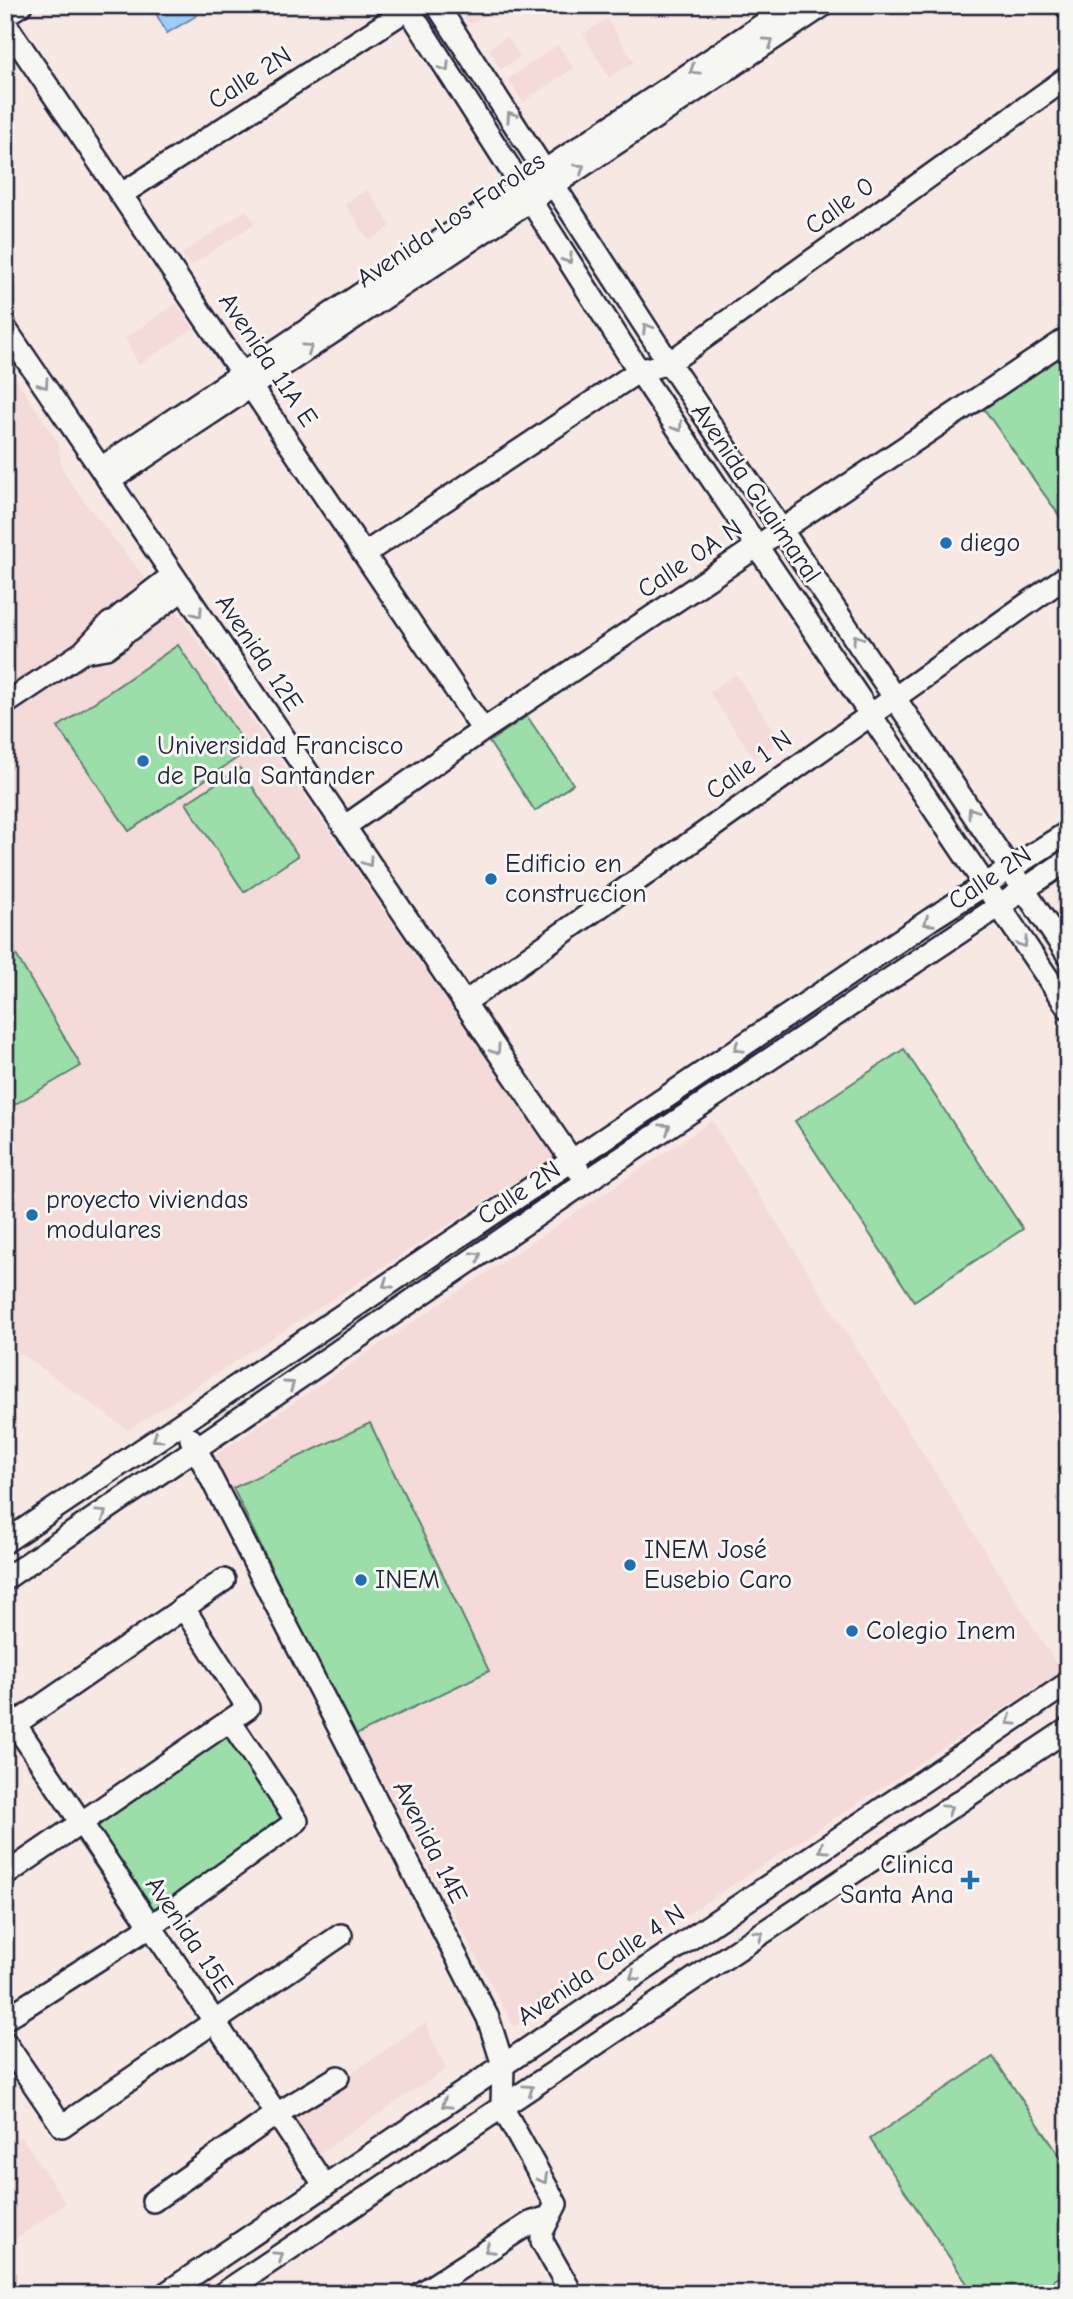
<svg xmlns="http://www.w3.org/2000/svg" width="1073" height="2299" font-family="'Comic Neue',sans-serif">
<rect width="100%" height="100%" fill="#f7e8e4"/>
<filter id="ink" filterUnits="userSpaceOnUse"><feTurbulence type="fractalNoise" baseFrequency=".0143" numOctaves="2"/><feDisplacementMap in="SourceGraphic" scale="14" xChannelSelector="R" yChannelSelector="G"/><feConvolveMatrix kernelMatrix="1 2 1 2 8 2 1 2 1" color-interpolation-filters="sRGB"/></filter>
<g filter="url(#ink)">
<path fill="#f4dad8" d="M455,5H498V6L470,25Z
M607,19L634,62L609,77L583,34Z
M507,37L520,57L501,69L489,49Z
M558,45L574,68L523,102L508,79Z
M367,189L391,226L370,241L345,204Z
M246,210L255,223L190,266L182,254Z
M176,304L194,328L139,365L125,338Z
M5,363L58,442L62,469L80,496L150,584L175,608L554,1157L128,1430L5,1342Z
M736,674L780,741L754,758L709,692Z
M712,1121L1061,1671L514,2027L210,1459Z
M425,2023L446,2069L299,2167L273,2127Z
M21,2136L66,2203L5,2247V2146Z"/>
<path fill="#9cdea9" stroke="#5f8072" stroke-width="2" d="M1068,351V528L984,409Z
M178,645L249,750L129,831L58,727Z
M527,716L573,784L535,811L489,742Z
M240,768L298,856L244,892L186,803Z
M5,936L81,1066L5,1110Z
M904,1049L1023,1229L914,1301L795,1121Z
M370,1423L489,1671L352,1737L233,1488Z
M232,1728L290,1818L134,1922L74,1835Z
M993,2057L1068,2168V2271L1034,2294H974L870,2139Z"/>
<path fill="#9dcef9" stroke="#6c89ad" stroke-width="2" d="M162,5H189L196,16L167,33L154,10Z"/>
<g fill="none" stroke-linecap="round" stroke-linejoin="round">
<g stroke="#22223b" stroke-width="26">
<path id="minor" d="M406,5L639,371L1068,1008
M437,5L669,363L1068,955
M1066,5L1068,9
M5,15L21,5
M5,23L483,730
M122,194L414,5
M5,328L579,1171
M101,468L792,5
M109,481L824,5
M364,554L639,371L669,363L1068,77
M120,616L173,575
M130,630L182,590
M83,652L106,648L121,637
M5,704L83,652L110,623
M344,827L483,730L1068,338
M464,1003L1068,575
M191,1439L488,2018L503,2065L502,2107L556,2204L542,2232V2241L572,2294
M5,1542L931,919L1068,832
M5,1579L587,1181L1068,860
M9,1715L325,2186
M5,1731L224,1580
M5,1875L248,1708L183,1607
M5,2019L151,1926L297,1821L230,1721
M5,2042L62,2126L341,1935
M153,2201L275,2115L338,2077
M165,2294L1068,1683
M222,2294L1068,1729
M420,2294L530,2223L549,2217"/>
</g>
<use href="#minor" stroke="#f6f6f2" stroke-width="21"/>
</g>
<defs><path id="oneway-chevron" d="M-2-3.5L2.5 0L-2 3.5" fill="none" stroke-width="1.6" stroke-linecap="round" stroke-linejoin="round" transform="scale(1.75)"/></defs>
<g stroke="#9797a0">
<use href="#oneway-chevron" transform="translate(769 42) rotate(-34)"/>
<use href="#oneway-chevron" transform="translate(445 67) rotate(57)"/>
<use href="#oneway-chevron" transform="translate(694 70) rotate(146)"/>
<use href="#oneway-chevron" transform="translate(511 116) rotate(-124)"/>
<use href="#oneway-chevron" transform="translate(580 168) rotate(-34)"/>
<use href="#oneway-chevron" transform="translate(568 259) rotate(57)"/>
<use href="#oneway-chevron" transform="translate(647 328) rotate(-122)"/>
<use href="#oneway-chevron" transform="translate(308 348) rotate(-34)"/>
<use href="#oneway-chevron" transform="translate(44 384) rotate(56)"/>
<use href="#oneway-chevron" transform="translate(678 427) rotate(56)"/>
<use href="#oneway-chevron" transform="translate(198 613) rotate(56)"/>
<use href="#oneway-chevron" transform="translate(857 639) rotate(-124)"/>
<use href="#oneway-chevron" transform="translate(972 812) rotate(-124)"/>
<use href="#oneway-chevron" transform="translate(368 862) rotate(56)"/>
<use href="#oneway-chevron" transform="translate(928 922) rotate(147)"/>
<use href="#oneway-chevron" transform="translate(1023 943) rotate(56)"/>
<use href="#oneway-chevron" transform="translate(738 1048) rotate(146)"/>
<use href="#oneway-chevron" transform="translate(496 1050) rotate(56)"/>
<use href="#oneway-chevron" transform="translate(666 1128) rotate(-34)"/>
<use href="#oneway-chevron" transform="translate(477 1256) rotate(-34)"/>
<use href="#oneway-chevron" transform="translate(387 1284) rotate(146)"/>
<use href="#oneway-chevron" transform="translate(290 1385) rotate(-35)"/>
<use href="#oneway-chevron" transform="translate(157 1438) rotate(145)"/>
<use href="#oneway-chevron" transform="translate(102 1514) rotate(-34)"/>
<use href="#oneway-chevron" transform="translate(1011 1721) rotate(146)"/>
<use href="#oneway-chevron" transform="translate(948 1809) rotate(-34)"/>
<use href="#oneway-chevron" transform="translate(823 1849) rotate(146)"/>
<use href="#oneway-chevron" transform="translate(759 1935) rotate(-34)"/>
<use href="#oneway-chevron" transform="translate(634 1976) rotate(146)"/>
<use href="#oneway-chevron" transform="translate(529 2089) rotate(-34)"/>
<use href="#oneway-chevron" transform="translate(446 2104) rotate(146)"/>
<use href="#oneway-chevron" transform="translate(543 2179) rotate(60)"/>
<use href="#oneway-chevron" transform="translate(489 2249) rotate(147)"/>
<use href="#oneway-chevron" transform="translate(279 2256) rotate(-34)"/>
</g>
</g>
<g fill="#1f6fb2" stroke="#f6f6f2" stroke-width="2.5">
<circle cx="946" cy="543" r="7"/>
<circle cx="143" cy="761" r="7"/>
<circle cx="491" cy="879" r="7"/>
<circle cx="32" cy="1215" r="7"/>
<circle cx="630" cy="1565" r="7"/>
<circle cx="361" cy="1580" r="7"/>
<circle cx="852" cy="1631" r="7"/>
<path d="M966.5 1869.5h7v7h7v7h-7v7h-7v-7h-7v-7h7z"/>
</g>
<g text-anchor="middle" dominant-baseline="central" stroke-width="6" stroke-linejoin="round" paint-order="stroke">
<g font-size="26" fill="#22223b" stroke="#f6f6f2">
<text transform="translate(250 78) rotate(-33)">Calle 2N</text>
<text transform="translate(840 206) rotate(-36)">Calle 0</text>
<text transform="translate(451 220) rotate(-34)">Avenida Los Faroles</text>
<text transform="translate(268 360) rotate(56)">Avenida 11A E</text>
<text transform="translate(756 493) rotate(56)">Avenida Guaimaral</text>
<text transform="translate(690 559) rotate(-34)">Calle 0A N</text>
<text transform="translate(259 653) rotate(56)">Avenida 12E</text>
<text transform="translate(749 765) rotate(-36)">Calle 1 N</text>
<text transform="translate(990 878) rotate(-34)">Calle 2N</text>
<text transform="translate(519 1193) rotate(-34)">Calle 2N</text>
<text transform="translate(430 1842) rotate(63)">Avenida 14E</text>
<text transform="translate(189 1935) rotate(56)">Avenida 15E</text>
<text transform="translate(601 1965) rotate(-34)">Avenida Calle 4 N</text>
</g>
<g font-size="26" fill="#22223b" stroke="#f6f6f2" text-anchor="start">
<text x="960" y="543">diego</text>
<text x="157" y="746">Universidad Francisco<tspan x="157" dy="30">de Paula Santander</tspan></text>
<text x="505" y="864">Edificio en<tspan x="505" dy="30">construccion</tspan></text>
<text x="46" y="1200">proyecto viviendas<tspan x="46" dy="30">modulares</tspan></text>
<text x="644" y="1550">INEM José<tspan x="644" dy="30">Eusebio Caro</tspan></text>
<text x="375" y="1580">INEM</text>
<text x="866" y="1631">Colegio Inem</text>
<text x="954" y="1865" text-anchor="end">Clinica<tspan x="954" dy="30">Santa Ana</tspan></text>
</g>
</g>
<rect width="1073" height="2299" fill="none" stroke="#f6f6f2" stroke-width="28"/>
<rect x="14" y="14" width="1045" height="2271" fill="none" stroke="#22223b" stroke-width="2.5" filter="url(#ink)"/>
</svg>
